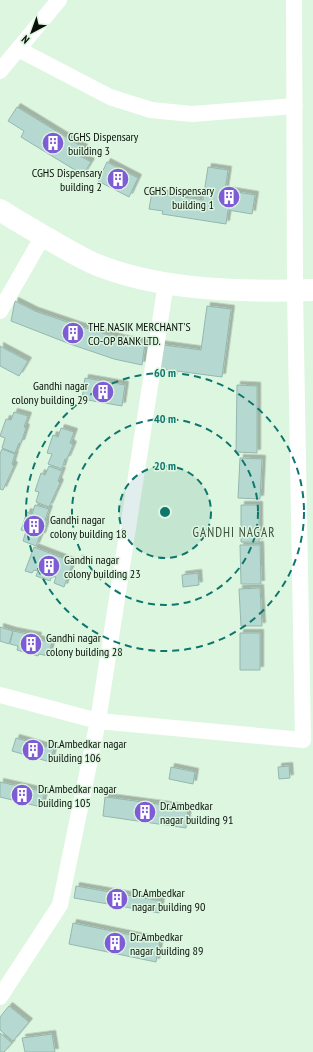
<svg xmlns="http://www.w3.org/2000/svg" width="313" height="1052" font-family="'PT Sans Narrow',sans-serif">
<defs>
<filter id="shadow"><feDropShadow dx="3.5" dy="-3.5" stdDeviation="0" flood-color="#0004"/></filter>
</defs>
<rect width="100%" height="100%" fill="#ddf6e0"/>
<path fill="#b5d9d0" stroke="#94b7ae" filter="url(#shadow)" d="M17,107L84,148L80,156L91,162L83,175L21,137L24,131L8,121Z
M107,162L138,178L129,197L98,181Z
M208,167L228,170L225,190L255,195L252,214L228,210L226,224L162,214L163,211L149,209L152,192L203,200Z
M15,301L35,311L76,325L119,338L145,343L142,365L114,359L70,344L11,321Z
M207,306L231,309L222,377L154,368L157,344L201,350Z
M0,346L28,361L19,376L0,366Z
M85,378L125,385L122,406L82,399Z
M237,385L257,386V453L236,452Z
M14,412L28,416L24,427L26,428L21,443H19L15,453L2,448L5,438L0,436L6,419L11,420Z
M61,428L74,432L70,443L73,445L67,459H65L62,469L48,464L52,454L47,453L53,435L58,437Z
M2,449L15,454L12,464L14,466L3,490L0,489V454Z
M240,458L262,459L260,499L238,498Z
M49,466L62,471L58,481L60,483L49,507L36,502L39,492L35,491L41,473L45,475Z
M35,505L49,509L45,520L47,521L42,536H40L36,546L23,541L26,531L21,530L27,512L32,514Z
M241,505H259V542H241Z
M240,545H260L261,584H241Z
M34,547L73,562L64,587L54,583L56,577L52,576L50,581L36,576L38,571L34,570L32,573L25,571Z
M198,573L199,585L183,587L182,575Z
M260,588L262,626H241L239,589Z
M0,627L13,631L9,644L0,641Z
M13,631L38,636L37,639L52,643L48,656L39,654L38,656L17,650L18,646L10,644Z
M240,633H260V670H240Z
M16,738L54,749L50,762L12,751Z
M289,766L290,778L279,779L278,767Z
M171,767L195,772L193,784L169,779Z
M0,782L45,792L41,807L0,797Z
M105,797L188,808L186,828L103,816Z
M76,886L161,901L159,913L74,898Z
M73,923L160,941L156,962L69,944Z
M9,1006L29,1022L13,1041L0,1030V1017Z
M0,1033L12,1043L4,1052H0Z
M52,1034L55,1052H25L22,1038Z"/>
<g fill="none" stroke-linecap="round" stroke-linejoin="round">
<path stroke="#fff" stroke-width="16" d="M18,49L110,97L151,110L192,114L295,106
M0,71L59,0
M166,283L98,721L303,740L295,291L294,0
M0,311L43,236
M0,695L98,721L60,905L0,997"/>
<path stroke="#fff" stroke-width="22" d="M0,210C17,221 35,231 52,241C68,250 84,260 100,266C164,291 245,292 313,290"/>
</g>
<circle cx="165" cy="512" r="46" fill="#0f766e" fill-opacity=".12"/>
<g fill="none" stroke="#0f766e" stroke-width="2" stroke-dasharray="7 5">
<circle cx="165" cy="512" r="46"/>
<circle cx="165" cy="512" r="93"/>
<circle cx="165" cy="512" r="139"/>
</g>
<defs>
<g id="building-disc" transform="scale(1.15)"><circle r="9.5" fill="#7e5cd6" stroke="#ddf6e0"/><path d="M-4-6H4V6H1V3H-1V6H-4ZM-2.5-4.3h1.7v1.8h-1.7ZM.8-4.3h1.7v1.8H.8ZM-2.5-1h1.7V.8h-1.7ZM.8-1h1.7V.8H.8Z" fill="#fff"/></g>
</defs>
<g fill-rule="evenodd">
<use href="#building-disc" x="53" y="143"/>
<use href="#building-disc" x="118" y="179"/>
<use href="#building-disc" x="229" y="197"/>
<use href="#building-disc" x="73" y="333"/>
<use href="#building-disc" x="103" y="392"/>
<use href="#building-disc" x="34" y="526"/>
<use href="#building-disc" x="49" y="566"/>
<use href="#building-disc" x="31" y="644"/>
<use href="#building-disc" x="33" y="750"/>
<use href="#building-disc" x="22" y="795"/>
<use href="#building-disc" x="145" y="812"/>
<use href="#building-disc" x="117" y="899"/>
<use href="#building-disc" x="115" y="943"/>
</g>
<g text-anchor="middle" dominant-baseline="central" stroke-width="3" stroke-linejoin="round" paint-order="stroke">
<g font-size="12" fill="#09110a" stroke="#ddf6e0" text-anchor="start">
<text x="68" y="136">CGHS Dispensary<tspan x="68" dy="14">building 3</tspan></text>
<text x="102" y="172" text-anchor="end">CGHS Dispensary<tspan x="102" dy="14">building 2</tspan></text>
<text x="214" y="190" text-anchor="end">CGHS Dispensary<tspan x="214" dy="14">building 1</tspan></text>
<text x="88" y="326">THE NASIK MERCHANT'S<tspan x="88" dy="14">CO-OP BANK LTD.</tspan></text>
<text x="88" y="385" text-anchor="end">Gandhi nagar<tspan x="88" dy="14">colony building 29</tspan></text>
<text x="50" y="519">Gandhi nagar<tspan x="50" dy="14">colony building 18</tspan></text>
<text x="64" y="559">Gandhi nagar<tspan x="64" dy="14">colony building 23</tspan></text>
<text x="46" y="637">Gandhi nagar<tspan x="46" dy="14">colony building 28</tspan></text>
<text x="48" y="743">Dr.Ambedkar nagar<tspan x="48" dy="14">building 106</tspan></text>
<text x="38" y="788">Dr.Ambedkar nagar<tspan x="38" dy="14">building 105</tspan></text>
<text x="160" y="805">Dr.Ambedkar<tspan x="160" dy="14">nagar building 91</tspan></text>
<text x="132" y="892">Dr.Ambedkar<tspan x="132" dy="14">nagar building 90</tspan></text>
<text x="130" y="936">Dr.Ambedkar<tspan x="130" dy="14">nagar building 89</tspan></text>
</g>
<g font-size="13" letter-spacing="1" fill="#3b503e" stroke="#ddf6e0">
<text x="234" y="532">GANDHI NAGAR</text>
</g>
</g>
<circle cx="165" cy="512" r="6" fill="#0f766e" stroke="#ddf6e0" stroke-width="2"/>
<g font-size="12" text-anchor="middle" font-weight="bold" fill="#0f766e" stroke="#ddf6e0" stroke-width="3" stroke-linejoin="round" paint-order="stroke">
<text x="165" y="377">60 m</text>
<text x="165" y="423">40 m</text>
<text x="165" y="470">20 m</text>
</g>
<g transform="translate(32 32) rotate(221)" stroke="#ddf6e0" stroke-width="3" paint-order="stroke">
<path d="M0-3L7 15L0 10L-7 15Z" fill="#09110a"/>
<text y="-6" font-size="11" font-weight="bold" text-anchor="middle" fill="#09110a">N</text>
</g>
</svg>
